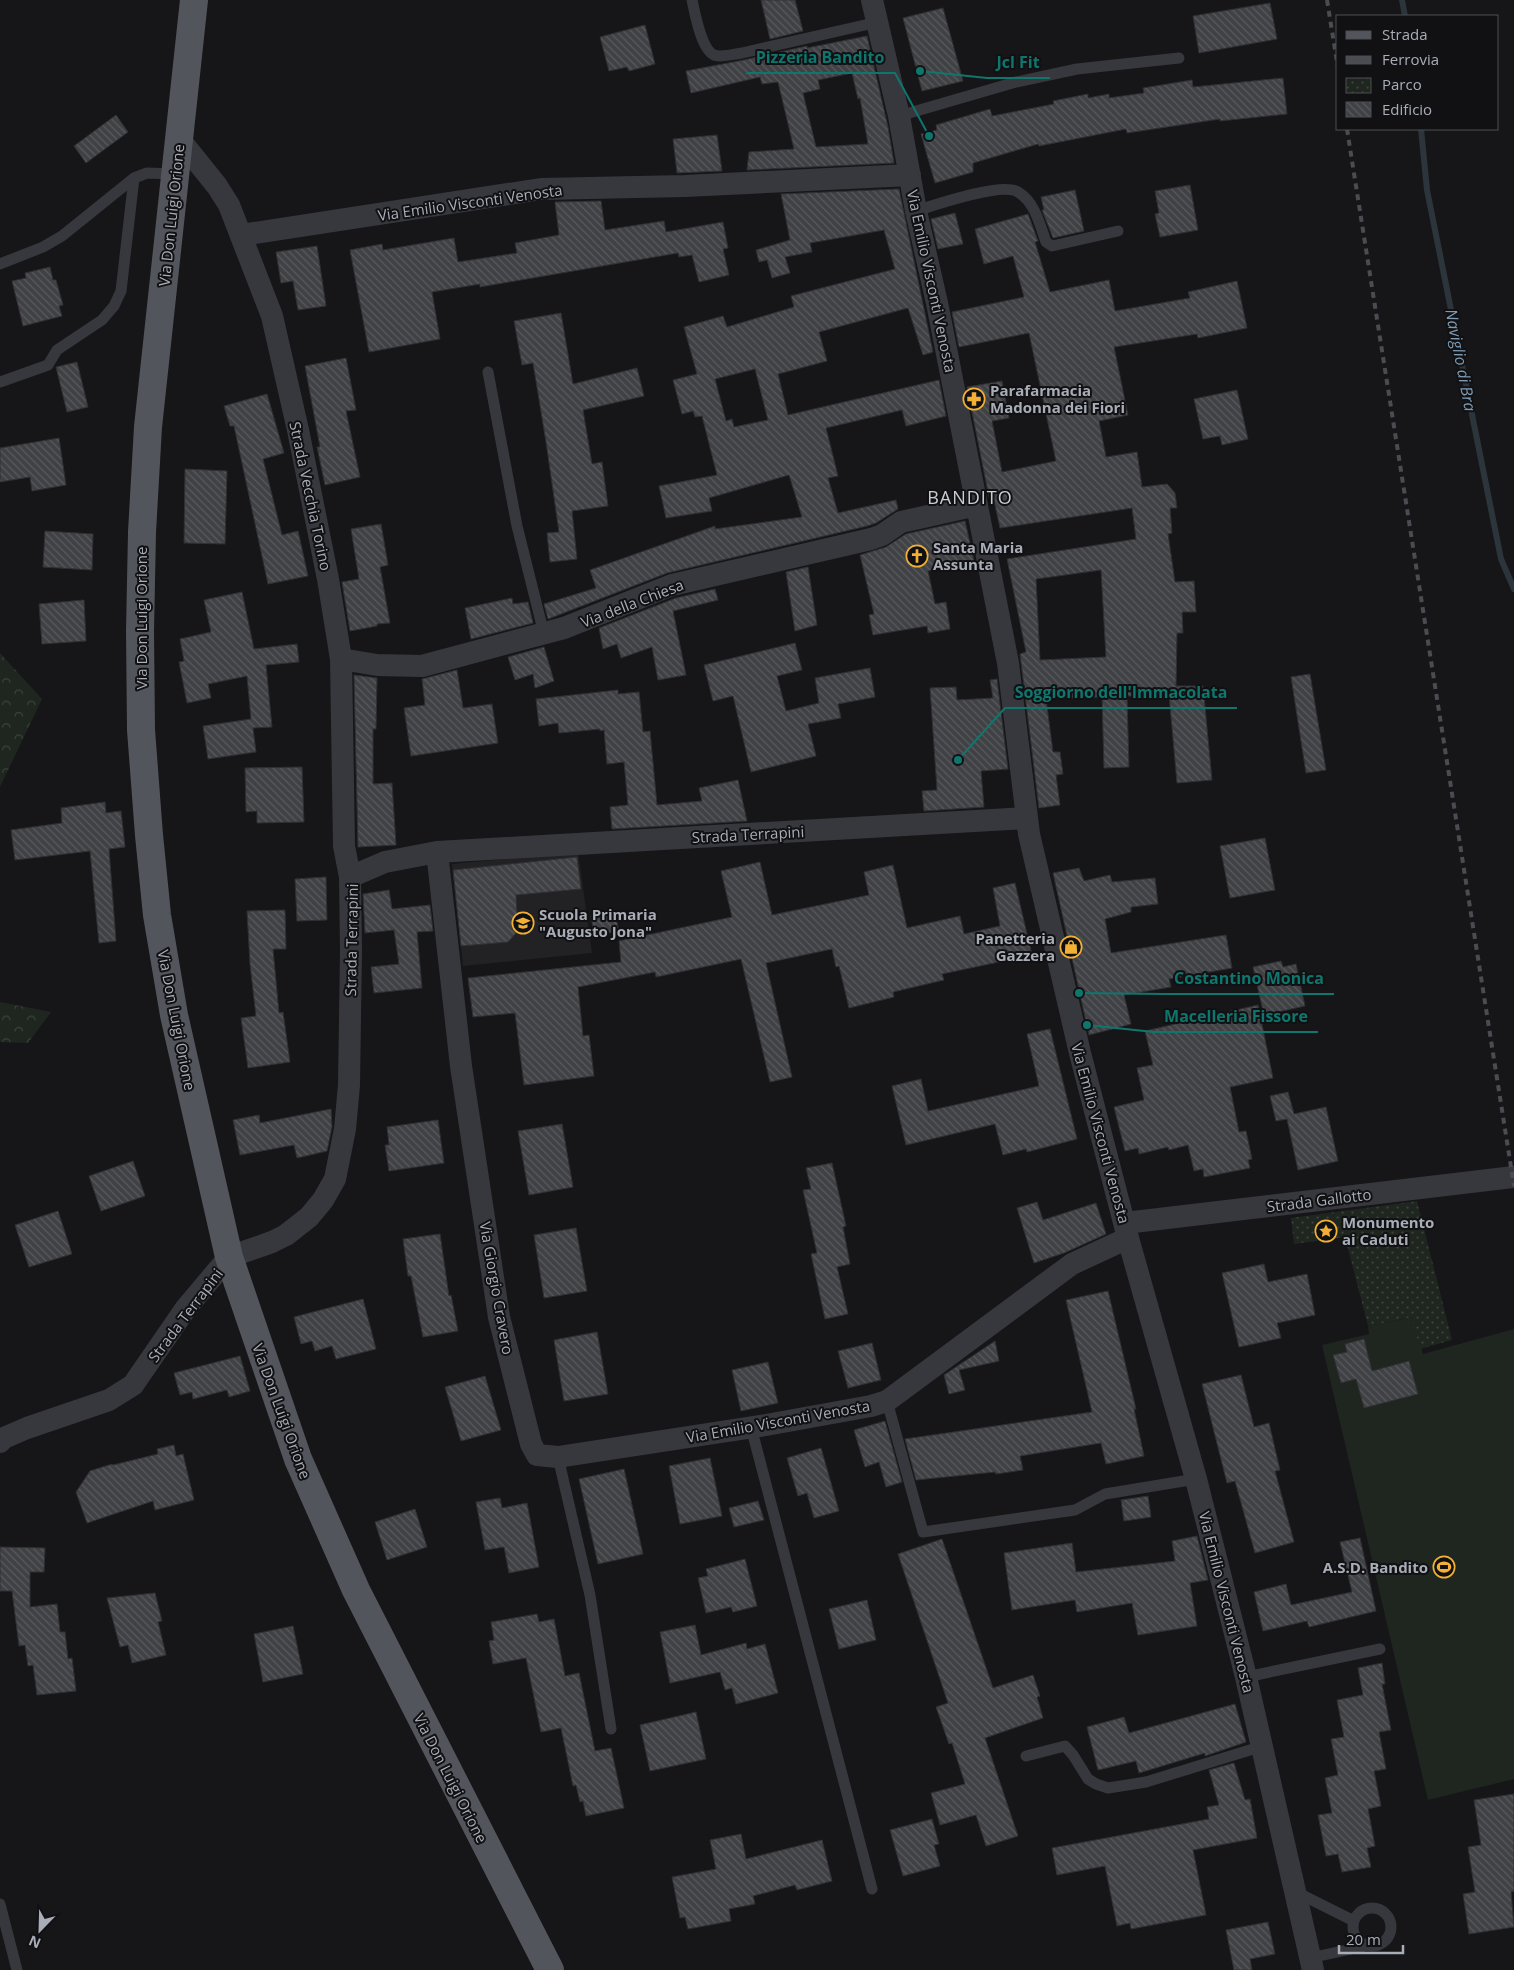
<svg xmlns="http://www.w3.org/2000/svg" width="1514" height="1970" font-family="'Open Sans',sans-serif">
<defs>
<pattern id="forest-crowns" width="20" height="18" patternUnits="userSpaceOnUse" patternTransform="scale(1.25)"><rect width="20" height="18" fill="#1e261f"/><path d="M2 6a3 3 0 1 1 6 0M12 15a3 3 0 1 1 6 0" fill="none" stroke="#3c433d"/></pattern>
<pattern id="park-dots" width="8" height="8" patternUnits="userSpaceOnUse" patternTransform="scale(1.25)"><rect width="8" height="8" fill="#1e261f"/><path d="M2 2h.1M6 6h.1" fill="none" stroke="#3c433d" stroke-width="1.8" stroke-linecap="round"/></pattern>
<pattern id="building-back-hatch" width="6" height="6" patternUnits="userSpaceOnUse" patternTransform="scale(1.25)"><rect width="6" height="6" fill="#404145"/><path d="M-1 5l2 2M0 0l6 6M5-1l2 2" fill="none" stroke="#595a5e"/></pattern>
</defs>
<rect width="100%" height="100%" fill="#161618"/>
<path fill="#222225" d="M578,852L592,953L463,966L452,864Z"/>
<path fill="#1e261f" d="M1412,1317L1423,1354L1514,1329V1779L1428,1800L1322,1345L1369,1334L1368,1326Z"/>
<path fill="url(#forest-crowns)" d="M0,653L42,699L0,787Z
M0,1002L51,1012L28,1043L0,1042Z"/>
<path fill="url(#park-dots)" d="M1417,1201L1452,1340L1420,1349L1412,1317L1368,1326L1345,1237L1294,1244L1291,1218Z"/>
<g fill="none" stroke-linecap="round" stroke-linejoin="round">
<path stroke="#2c353c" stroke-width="6" d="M1402,0L1405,16
M1421,129L1427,190L1501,559L1514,589"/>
</g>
<path fill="url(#building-back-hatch)" stroke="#303034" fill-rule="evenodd" d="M761,0H795L803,31L770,39Z
M1270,3L1277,39L1199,53L1193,16Z
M943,8L963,81L922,91L903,18Z
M645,25L655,64L629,71L627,67L609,71L600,37Z
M867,36L888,127L894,163L747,170L749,152L794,149L778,82L762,84L760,77L691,93L686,71L744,60L807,46V48ZM852,73L858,99L860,98L868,144L816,147L803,93L820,89L818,80Z
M1283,78L1287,114L1220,121V119L1127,133L1126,129L1039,146L1038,144L973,163V172L935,183L921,134L937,130L936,125L990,109L992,116L1054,104L1053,101L1088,94V98L1109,94V98L1144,93L1143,88L1192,80L1193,87Z
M116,115L128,132L86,163L74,146Z
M717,135L722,171L677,173L673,139Z
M1190,185L1198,230L1160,237L1155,214L1159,213L1155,191Z
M899,189L933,352L923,355L908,308L819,332L827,361L778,374L788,415L939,380L946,416L906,426L902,410L826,428L838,476L828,478L838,513L896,500L898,509L876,523L867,526L667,573L548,619L544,604L596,588L590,570L715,526V529L802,517L789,475L709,498L712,511L666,518L659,486L717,475L702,416L695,417L693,411L682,414L673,380L697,374L684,327L723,316L727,327L794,307L791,296L895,269L884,230L810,243L812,252L785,257L790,273L772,278L767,260L759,262L756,250L790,240L781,194ZM755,369L768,420L734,427L732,419L726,421L715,379Z
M1075,190L1084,231L1053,238L1042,210H1044L1041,197Z
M601,201L605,230L664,221L666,232L723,222L728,248L723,249L729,275L699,282L692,255L679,257L678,253L480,287V284L432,292L440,339L369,352L350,250L382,244L383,250L454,238L458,262L517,253L515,243L559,235L555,202Z
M955,213L963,244L938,249L931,219Z
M1028,214L1038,241L1035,242L1050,292L1109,280L1115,311L1190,298L1188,292L1237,281L1247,328L1198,338L1197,334L1114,347L1128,415L1099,421L1106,457L1137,452L1142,487L1167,484L1175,493L1177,508H1170L1172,533L1168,534L1175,582L1194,581L1196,612H1182L1183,633H1177L1176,686H1203L1212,780L1177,783L1169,694L1132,693L1133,696H1127L1129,767L1104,768L1102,697L1046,699L1053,752H1060L1063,774L1056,775L1060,805L1039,808L1020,654L1026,652L1007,559L1136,539L1132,508L1000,528L993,496L989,497L967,387L1002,381L1009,418L992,421L1002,472L1056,461L1029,333L959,347L952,312L1024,297L1013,256L984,264L975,229ZM1101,570L1106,657L1040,660L1036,579Z
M317,246L326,306L298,310L293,281L281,283L276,252Z
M50,267L53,280H56L63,305L59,306L62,316L23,326L12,281L26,278L25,273Z
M561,313L573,384L637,368L644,396L583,410L592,464L602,462L608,506L572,511L577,559L550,562L547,533L559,532L546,442L533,363L522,365L514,321Z
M346,358L356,410L346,411L360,477L325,485L317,447H320L305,366Z
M77,362L88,407L67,412L56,367Z
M1237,390L1248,439L1222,445L1220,436L1203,439L1194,399Z
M267,394L284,453L263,459L282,535L298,531L308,576L268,584L234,426H230L224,406Z
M59,438L66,485L32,491L30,477L0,482V448Z
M185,469L227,471L225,544L184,543Z
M965,521L974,561L928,571L935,604L946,602L950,629L928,633L927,626L873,635L869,615L874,614L860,555L886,547L906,534Z
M381,524L388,565L380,567L390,623L377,624V626L350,631L342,582L359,579L351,529Z
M45,531L93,534L92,570L43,567Z
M808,567L817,625L795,631L786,572Z
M715,589L718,600L673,611L686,675L658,680L652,647L621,658L617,644L603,649L599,628L676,598Z
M242,592L254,649L297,644L299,662L266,665L272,727L253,728L256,752L208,759L203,726L251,719L247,676L208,684L211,698L187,703L179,662L184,661L180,639L211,632L204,600Z
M512,598L513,604L528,602L533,623L471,639L465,608Z
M84,600L86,641L42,644L39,604Z
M795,643L802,670L777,676L786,711L819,703L815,678L870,668L875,697L838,704L841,718L808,724L816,756L751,772L733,696L713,701L704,665Z
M544,647L554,681L535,688L533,674L515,680L508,657Z
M457,670L463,708L492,704L498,743L411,756L404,708L425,705L422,679Z
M1310,674L1326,770L1306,773L1291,677Z
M354,675L377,678L376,729H373V784L392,783L396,845L358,847Z
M997,679L1008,769L981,771L984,807L924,811L922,791L937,790L930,688L956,687L957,700L993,698L990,680Z
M618,690V694L639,692L643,732L650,731L657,805L702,801L699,788L738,780L747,821L612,829L610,807L628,805L624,762L607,764L604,730L600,731V729L559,733L558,723L539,726L536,699Z
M302,767L304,822L257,823V811L246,812L245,768Z
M105,802L106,813L121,811L125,847L109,849L116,941L99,943L90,851L15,860L11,830L62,823L61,808Z
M1265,838L1275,890L1230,898L1220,846Z
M577,857L581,889L516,895L518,931L508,942L461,946L453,870Z
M760,862L772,915L869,895L864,872L893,865L907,928L960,916L964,934L1000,926L993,888L1015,883L1032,955L942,974L944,980L893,992L894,997L849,1008L839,966L836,967L832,949L766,963L792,1077L770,1082L741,959L656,977L655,972L578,987L583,1036L589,1035L594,1076L524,1085L515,1013L473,1017L468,978L621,962L619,941L732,917L721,871Z
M1079,868L1084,881L1110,875L1112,882L1155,878L1158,904L1131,907V912L1105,919L1111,953L1226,935L1232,968L1169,979L1171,987L1124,995L1131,1024L1089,1035L1053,873Z
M326,877L327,920L297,921L295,879Z
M389,890L392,909L430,905L433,931L417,932L422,988L374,993L371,967L399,964L394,930L365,933L363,894Z
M285,910L286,949H273L279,1013L283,1012L290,1062L248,1068L241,1018L256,1016L250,964L247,911Z
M615,912L619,932L594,934L591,916Z
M1281,961L1283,967L1296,964L1305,1006L1264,1015L1253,967Z
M1258,1005L1273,1078L1230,1087L1239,1132L1246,1131L1252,1159L1248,1160L1250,1168L1204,1177L1203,1169L1194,1171L1188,1145L1169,1150L1168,1147L1139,1154L1138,1148L1125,1151L1114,1107L1144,1100L1137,1068L1153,1065L1145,1031Z
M1050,1029L1077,1139L1027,1152L1026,1149L1003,1155L995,1124L906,1145L892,1086L921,1079L928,1111L1039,1086L1027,1034Z
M1288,1092L1294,1114L1326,1107L1338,1161L1298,1170L1287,1119L1276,1121L1270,1096Z
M331,1109L332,1127L327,1151L297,1158L294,1145L240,1155L233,1120L259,1115L260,1123Z
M438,1120L444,1163L389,1171L385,1145H389L387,1127Z
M562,1124L573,1187L529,1195L518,1131Z
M133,1161L145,1196L101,1211L89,1176Z
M832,1163L846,1226L843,1227L850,1264L837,1267L848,1314L825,1319L811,1254L817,1253L803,1190L811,1189L806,1168Z
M1037,1202L1043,1220L1096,1203L1106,1234L1064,1253L1034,1263L1017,1208Z
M58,1211L72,1254L29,1267L15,1225Z
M576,1228L587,1291L544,1298L534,1235Z
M440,1234L449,1296L451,1295L458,1331L423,1337L411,1276H408L403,1239Z
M1264,1264L1268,1282L1307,1274L1315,1315L1277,1323L1281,1338L1239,1347L1222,1273Z
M1108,1291L1136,1409H1134L1144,1456L1106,1464L1101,1443L1020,1456L1023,1470L996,1474L995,1472L916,1480L905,1439L1092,1412L1066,1300Z
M363,1299L376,1349L336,1359L332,1346L315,1351L312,1341L301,1344L294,1317Z
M597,1332L608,1394L564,1401L554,1340Z
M1364,1339L1372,1371L1409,1361L1418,1394L1364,1408L1356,1379L1341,1383L1333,1355L1347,1352L1345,1344Z
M995,1341L999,1361L959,1370L965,1390L949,1394L944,1375Z
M872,1343L881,1380L848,1388L838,1351Z
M240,1356L250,1391L229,1397L227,1390L193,1399L192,1392L180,1395L174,1373Z
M768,1362L778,1403L741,1411L732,1370Z
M1241,1375L1254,1427L1269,1423L1280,1470L1275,1471L1294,1542L1255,1553L1235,1481L1227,1483L1202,1384Z
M485,1376L501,1430L461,1441L445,1387Z
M885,1421L902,1482L886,1487L879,1462L865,1467L854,1430Z
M174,1445L176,1456L183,1454L194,1500L155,1510L153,1501L87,1523L76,1492L90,1471L112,1464L113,1465L158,1454L157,1449Z
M821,1448L839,1511L814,1518L807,1493L798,1496L787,1458Z
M710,1458L722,1516L680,1524L669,1466Z
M624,1469L643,1554L598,1564L579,1479Z
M1148,1496L1151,1517L1124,1521L1121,1500Z
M500,1498L502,1508L527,1503L539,1567L509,1573L504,1547L485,1550L476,1502Z
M758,1501L764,1520L734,1527L729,1508Z
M415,1509L427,1547L387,1560L375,1522Z
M1197,1536L1208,1580L1190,1583L1197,1626L1138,1635L1132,1603L1077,1612L1075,1600L1012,1610L1004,1553L1072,1543L1076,1572L1175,1561L1172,1541Z
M1360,1538L1376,1611L1309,1627L1307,1621L1263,1631L1254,1592L1286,1584L1291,1605L1352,1592L1340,1542Z
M942,1539L993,1688L1033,1675L1040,1696L1037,1697L1043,1718L985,1738L1018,1836L986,1846L976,1815L940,1825L931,1793L965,1784L952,1743L949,1744L936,1707L948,1703L898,1554Z
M0,1547L45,1548L44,1572H30V1607L57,1604L60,1632H65L68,1659L72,1658L76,1691L37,1695L33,1665L28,1666L25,1645L19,1646L12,1591H0Z
M745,1559L757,1606L733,1612L731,1607L706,1613L698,1578L708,1576L706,1569Z
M155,1593L162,1621L158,1622L166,1655L132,1663L128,1645L120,1647L107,1598Z
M867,1600L876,1640L839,1649L829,1609Z
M537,1614L539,1622L554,1619L565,1676L579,1673L595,1751L611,1748L624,1808L586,1816L583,1801L580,1802L576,1785L573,1786L561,1728L541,1732L526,1658L493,1664L489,1641L494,1640L491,1622Z
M695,1625L701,1655L746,1643L747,1649L765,1644L778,1693L736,1704L732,1688L725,1690L720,1672L670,1683L660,1632Z
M293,1626L303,1674L263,1682L254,1634Z
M1382,1663L1385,1684H1382L1391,1730L1379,1732L1386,1769L1374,1771L1381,1806L1368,1809L1375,1846L1367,1848L1371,1867L1342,1872L1338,1854L1326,1856L1318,1815L1332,1813L1325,1778L1338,1775L1331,1739L1344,1737L1337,1700L1363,1695L1358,1668Z
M1235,1704L1246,1742L1205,1756V1753L1139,1773L1136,1761L1098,1770L1087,1727L1124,1717L1129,1733Z
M696,1712L706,1759L650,1771L640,1725Z
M1234,1763L1245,1800L1250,1799L1257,1838L1193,1850L1206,1915L1131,1929L1130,1923L1117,1926L1105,1866L1057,1875L1052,1848L1209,1819L1207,1807L1219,1805L1209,1770Z
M1514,1794V1891L1511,1892L1514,1927L1469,1934L1463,1894L1475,1892L1468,1847L1481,1845L1474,1800Z
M932,1819L939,1844L934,1845L940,1866L903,1876L890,1830Z
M741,1834L746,1859L822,1840L832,1881L797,1890L795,1885L753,1896L755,1904L729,1909L731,1921L688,1929L685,1917L680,1918L672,1877L716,1869L710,1840Z
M1268,1922L1275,1954L1250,1959L1252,1970H1234L1226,1930Z"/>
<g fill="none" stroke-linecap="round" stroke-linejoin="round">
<path stroke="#37383d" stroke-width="11" d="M692,0C695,13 701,49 714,55C722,58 734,54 742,53L878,22
M899,116L1016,82L1077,69L1179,58
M916,211C935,205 1002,182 1018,192C1035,202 1040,225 1046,242L1052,246L1118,231
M0,264L43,247L62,236L134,178L147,173L175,174
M488,372L517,526L544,634
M0,382L48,365L57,350L102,320L114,306L121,291L134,178
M887,1401L923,1532L1075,1510L1105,1494L1196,1479
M751,1427L872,1889
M558,1457L590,1595L611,1729
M1246,1677L1380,1649
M1026,1756L1065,1746L1073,1755L1088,1779L1096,1784L1108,1788L1146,1782L1263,1746
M1296,1892L1354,1921
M0,1904L17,1970
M1353 1927a19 19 0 1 1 38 0a19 19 0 1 1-38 0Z
M1310,1958L1365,1946"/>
<path stroke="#37383d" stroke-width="22" d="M872,0L899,116L916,211L937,303L1008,663L1029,834L1080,1053L1128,1238L1196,1479L1246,1677L1313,1970
M241,235L541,189L685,186L910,175
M341,659L377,665L422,666L564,628L672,585L871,539L882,535L901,522L977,505
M437,852L461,1066L499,1317L531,1444L537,1455L558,1457L766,1425L871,1406L887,1401L1072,1264L1128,1238
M350,877L385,862L437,852L1026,818
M1125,1223L1514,1177
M0,1442L4,1438L27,1428L109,1400L133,1385L186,1308L229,1257L272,1242L286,1235L309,1217L323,1200L335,1179L345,1129L349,1085L351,951L350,877L344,846L341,659L328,579L298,430L272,316L229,205L217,186L180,140"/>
<path stroke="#53555c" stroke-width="28" d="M194,0L148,427L142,532L140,631L141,730L149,835L157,915L174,1015L229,1257L298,1459L356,1590L550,1970"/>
<path stroke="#4a4c52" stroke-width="4" stroke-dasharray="6 5" stroke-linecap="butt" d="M1327,0L1338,68
M1347,129L1514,1186"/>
</g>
<defs>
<g id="pharmacy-ring" transform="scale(1.125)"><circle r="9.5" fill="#111113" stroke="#f2b134" stroke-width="1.5"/><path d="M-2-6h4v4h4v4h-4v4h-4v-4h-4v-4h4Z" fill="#f2b134"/></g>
<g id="church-ring" transform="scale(1.125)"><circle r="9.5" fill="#111113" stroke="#f2b134" stroke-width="1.5"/><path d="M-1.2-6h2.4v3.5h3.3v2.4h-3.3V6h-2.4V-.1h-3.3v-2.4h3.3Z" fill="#f2b134"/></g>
<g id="school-ring" transform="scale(1.125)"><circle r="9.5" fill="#111113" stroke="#f2b134" stroke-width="1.5"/><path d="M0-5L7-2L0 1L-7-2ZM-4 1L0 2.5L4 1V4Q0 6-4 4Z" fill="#f2b134"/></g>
<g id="shop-ring" transform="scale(1.125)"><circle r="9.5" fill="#111113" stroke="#f2b134" stroke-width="1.5"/><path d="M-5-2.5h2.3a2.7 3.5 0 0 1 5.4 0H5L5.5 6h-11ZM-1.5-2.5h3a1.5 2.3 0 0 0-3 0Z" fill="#f2b134"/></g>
<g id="sight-ring" transform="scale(1.125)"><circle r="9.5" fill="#111113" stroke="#f2b134" stroke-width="1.5"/><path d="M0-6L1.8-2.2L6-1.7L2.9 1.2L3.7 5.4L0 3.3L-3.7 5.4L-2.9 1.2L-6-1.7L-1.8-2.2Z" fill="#f2b134"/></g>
<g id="stadium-ring" transform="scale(1.125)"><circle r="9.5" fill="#111113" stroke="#f2b134" stroke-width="1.5"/><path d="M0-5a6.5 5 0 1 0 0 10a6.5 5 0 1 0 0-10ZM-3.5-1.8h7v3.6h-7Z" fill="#f2b134"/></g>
</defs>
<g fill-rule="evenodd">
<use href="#pharmacy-ring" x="974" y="399"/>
<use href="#church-ring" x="917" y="556"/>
<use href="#school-ring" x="523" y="923"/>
<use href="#shop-ring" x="1071" y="947"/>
<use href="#sight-ring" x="1326" y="1231"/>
<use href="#stadium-ring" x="1444" y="1567"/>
</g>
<g text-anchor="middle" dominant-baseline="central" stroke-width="4" stroke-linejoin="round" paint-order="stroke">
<g font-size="15" fill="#a8adb8" stroke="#111113">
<text transform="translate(470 202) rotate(-8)">Via Emilio Visconti Venosta</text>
<text transform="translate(171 215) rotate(-84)">Via Don Luigi Orione</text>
<text transform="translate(932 281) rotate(78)">Via Emilio Visconti Venosta</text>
<text transform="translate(311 496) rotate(78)">Strada Vecchia Torino</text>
<text transform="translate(632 603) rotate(-21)">Via della Chiesa</text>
<text transform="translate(141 618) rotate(-90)">Via Don Luigi Orione</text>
<text transform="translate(748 834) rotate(-3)">Strada Terrapini</text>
<text transform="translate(351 940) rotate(-89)">Strada Terrapini</text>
<text transform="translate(177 1020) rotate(79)">Via Don Luigi Orione</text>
<text transform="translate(1101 1133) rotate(75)">Via Emilio Visconti Venosta</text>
<text transform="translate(1319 1200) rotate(-7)">Strada Gallotto</text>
<text transform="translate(497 1288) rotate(80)">Via Giorgio Cravero</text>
<text transform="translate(185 1315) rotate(-53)">Strada Terrapini</text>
<text transform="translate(282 1411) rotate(70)">Via Don Luigi Orione</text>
<text transform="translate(778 1421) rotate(-10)">Via Emilio Visconti Venosta</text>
<text transform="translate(1227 1602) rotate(76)">Via Emilio Visconti Venosta</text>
<text transform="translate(451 1778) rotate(63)">Via Don Luigi Orione</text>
</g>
<g font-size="15" font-weight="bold" fill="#a8adb8" stroke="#111113" text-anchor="start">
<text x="990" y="390">Parafarmacia<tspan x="990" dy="17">Madonna dei Fiori</tspan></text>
<text x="933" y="547">Santa Maria<tspan x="933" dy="17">Assunta</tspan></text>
<text x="539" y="914">Scuola Primaria<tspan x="539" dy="17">"Augusto Jona"</tspan></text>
<text x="1055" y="938" text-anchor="end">Panetteria<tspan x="1055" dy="17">Gazzera</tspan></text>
<text x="1342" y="1222">Monumento<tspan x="1342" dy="17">ai Caduti</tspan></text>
<text x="1428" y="1567" text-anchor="end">A.S.D. Bandito</text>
</g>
<g font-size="16" font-style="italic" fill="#7f9bb3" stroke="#111113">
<text transform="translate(1461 360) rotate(79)">Naviglio di Bra</text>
</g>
<g font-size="18" letter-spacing="1" fill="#c9ccd4" stroke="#111113">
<text x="970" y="497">BANDITO</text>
</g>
</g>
<path fill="none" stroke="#0f766e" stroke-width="2" d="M929 136L895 73H746M920 71L987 78H1050M958 760L1005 708H1237M1079 993L1164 994H1334M1087 1025L1154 1032H1318"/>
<g fill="#0f766e" stroke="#111113" stroke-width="2">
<circle cx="929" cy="136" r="5"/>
<circle cx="920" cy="71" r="5"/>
<circle cx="958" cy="760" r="5"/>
<circle cx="1079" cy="993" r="5"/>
<circle cx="1087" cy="1025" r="5"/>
</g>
<g font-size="16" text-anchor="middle" font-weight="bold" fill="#0f766e" stroke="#111113" stroke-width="4" stroke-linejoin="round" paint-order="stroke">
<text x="820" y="63">Pizzeria Bandito</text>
<text x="1018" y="68">Jcl Fit</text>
<text x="1121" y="698">Soggiorno dell'Immacolata</text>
<text x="1249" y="984">Costantino Monica</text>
<text x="1236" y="1022">Macelleria Fissore</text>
</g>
<rect x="1336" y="15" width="162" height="115" fill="#111113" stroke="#4d4f55"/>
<rect x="1346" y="31" width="25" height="8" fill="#53555c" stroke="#4d4f55"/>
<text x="1382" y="40" font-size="15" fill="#a8adb8">Strada</text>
<rect x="1346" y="56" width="25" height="8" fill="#4a4c52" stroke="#4d4f55"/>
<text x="1382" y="65" font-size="15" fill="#a8adb8">Ferrovia</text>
<rect x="1346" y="78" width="25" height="15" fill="url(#park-dots)" stroke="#4d4f55"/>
<text x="1382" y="90" font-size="15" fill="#a8adb8">Parco</text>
<rect x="1346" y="102" width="25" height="15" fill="url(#building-back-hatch)" stroke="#4d4f55"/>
<text x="1382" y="115" font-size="15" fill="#a8adb8">Edificio</text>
<g transform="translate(40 1930) rotate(203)" stroke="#111113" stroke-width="4" paint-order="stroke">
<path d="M0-4L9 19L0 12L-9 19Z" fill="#a8adb8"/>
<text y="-8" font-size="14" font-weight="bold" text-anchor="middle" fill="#a8adb8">N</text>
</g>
<path d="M1339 1945v8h64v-8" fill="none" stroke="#a8adb8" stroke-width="2.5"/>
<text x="1346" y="1945" font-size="15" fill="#a8adb8" stroke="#111113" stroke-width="4" paint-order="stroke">20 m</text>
</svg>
